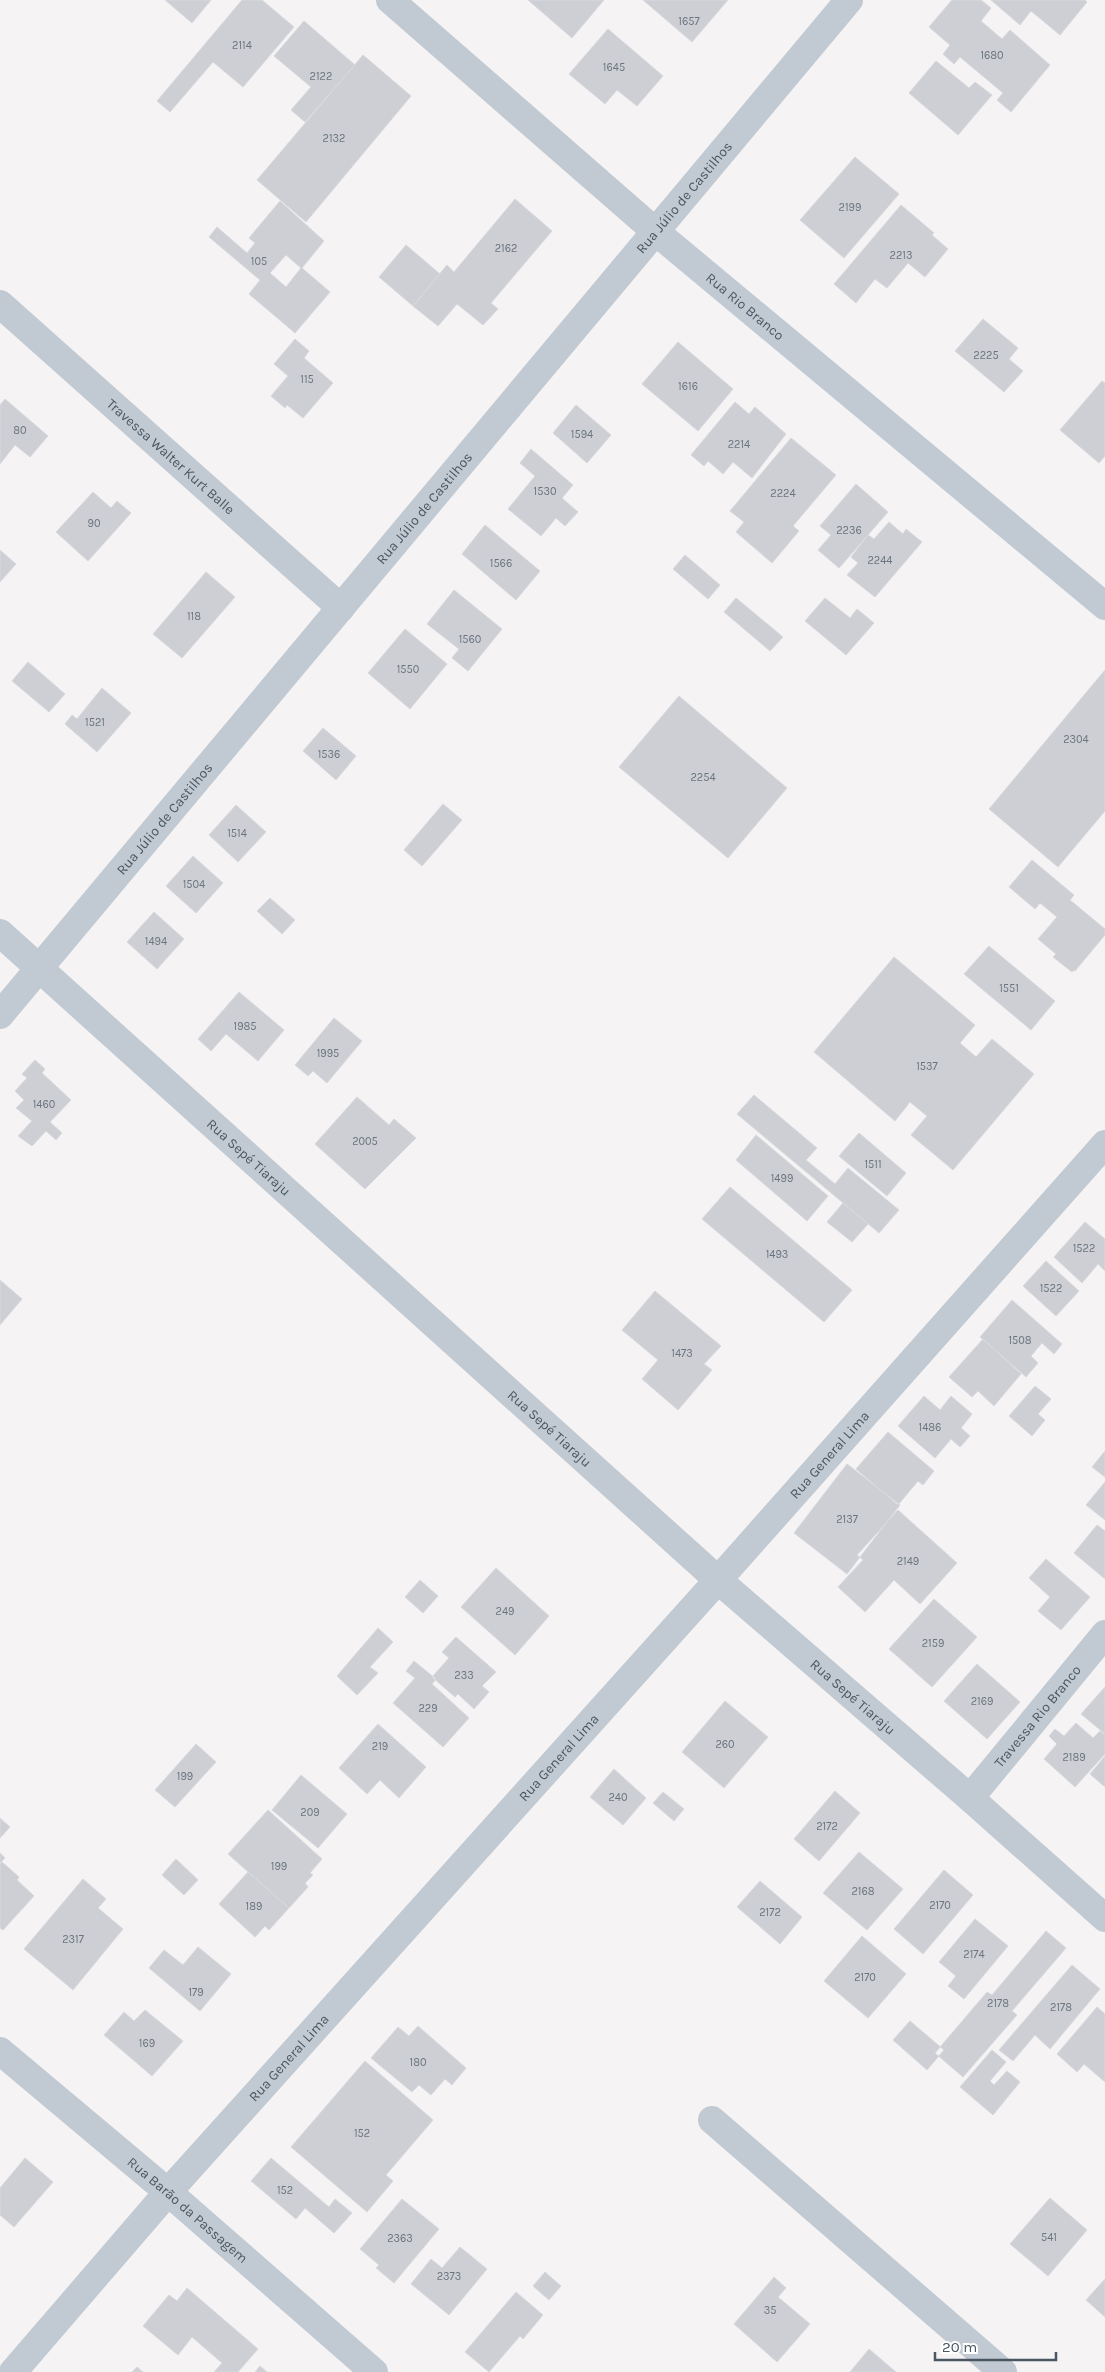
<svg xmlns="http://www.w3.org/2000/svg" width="1105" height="2372" font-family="Karla,sans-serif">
<rect width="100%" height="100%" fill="#f5f3f3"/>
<path fill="#cdcfd5" stroke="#d7d9de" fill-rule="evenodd" d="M165,0H211L192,23Z
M242,0H262L294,27L243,87L213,62L170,112L157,101Z
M528,0H604L572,38Z
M643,0H728L692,42Z
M952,0H981L991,8L981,21L1002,39L1010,30L1050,65L1011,112L997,100L1003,93L960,57L954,64L943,54L950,45L929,27Z
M991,0H1085L1087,2L1060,35L1031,11L1020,25Z
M304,21L355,65L305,122L291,110L311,87L274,56Z
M608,29L663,76L637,106L617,90L605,104L569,74Z
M363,55L411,96L306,222L257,180Z
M936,61L969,88L975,82L992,95L958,135L909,93Z
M855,157L899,194L844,258L800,220Z
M515,199L552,231L491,303L498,309L483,325L457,304L438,326L413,306L447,265L454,272Z
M280,201L324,241L302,268L330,292L295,333L249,294L260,280L209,237L217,227L247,253L255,243L249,238ZM286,255L301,268L286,287L270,273Z
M901,205L934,233L932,235L948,249L925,277L908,263L887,288L875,279L856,303L834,284Z
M406,245L440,274L413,306L379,277Z
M983,319L1018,348L1009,359L1023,371L1004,392L955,351Z
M295,339L309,351L304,358L333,383L303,418L287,405L285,408L271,396L288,376L274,364Z
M678,342L733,389L698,431L642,384Z
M1102,381L1105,383V456L1099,463L1060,430Z
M5,399L48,436L30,457L15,445L0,464V405Z
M735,402L749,414L755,407L786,434L752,478L733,462L723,474L708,461L704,466L691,455Z
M576,405L611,435L587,463L553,433Z
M791,438L836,475L793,526L799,531L772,563L736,532L744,522L730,511Z
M531,449L573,485L562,498L578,512L565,526L556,518L541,536L508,509L535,476L520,463Z
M856,484L888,512L839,568L818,550L831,535L820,526Z
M93,492L111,508L117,501L131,513L88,561L56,532Z
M889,522L903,534L906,529L922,542L875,597L847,575L858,563L851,557L868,535L874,539Z
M485,525L540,571L516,600L462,554Z
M0,550L16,564L0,582Z
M685,555L720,585L708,599L673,569Z
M206,572L235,597L182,658L153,634Z
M454,590L502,629L468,671L452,658L459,649L427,624Z
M736,598L783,637L770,651L724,612Z
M825,598L850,618L857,609L874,623L846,655L805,621Z
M405,629L447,664L410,709L368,673Z
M28,662L65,694L49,712L12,681Z
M1105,670V811L1058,867L989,809Z
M102,688L131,713L97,752L65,724L72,715L77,719Z
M679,696L787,788L728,858L619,767Z
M323,728L356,756L336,780L303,751Z
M443,804L462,820L422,866L404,850Z
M236,805L266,832L238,862L209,835Z
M193,856L223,883L196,913L166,886Z
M1032,860L1074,895L1070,900L1105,929V935L1075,971L1074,970L1072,972L1053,957L1056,954L1038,939L1057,917L1040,903L1035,909L1009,887Z
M270,898L295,920L282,934L257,911Z
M154,912L184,939L157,969L127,942Z
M989,946L1055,1001L1031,1030L964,974Z
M894,957L975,1025L960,1043L976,1057L992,1039L1034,1074L953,1170L911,1135L927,1116L910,1102L895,1121L814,1052Z
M239,992L284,1030L258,1061L226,1034L211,1051L198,1039Z
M334,1018L362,1041L327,1083L313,1071L308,1076L295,1065Z
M35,1060L45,1069L42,1073L71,1100L50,1122L62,1133L56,1140L46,1131L32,1146L18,1136L32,1121L16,1108L24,1100L15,1091L27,1078L22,1074Z
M754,1095L817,1148L806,1160L835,1184L848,1168L899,1210L879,1233L737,1114Z
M357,1097L389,1125L394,1119L416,1138L365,1189L315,1144Z
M859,1133L906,1173L887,1196L839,1156Z
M756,1135L828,1196L807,1221L736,1160Z
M730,1187L852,1290L824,1322L702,1219Z
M843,1203L868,1224L852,1242L827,1222Z
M1085,1222L1105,1239V1271L1098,1264L1082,1283L1054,1257Z
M1046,1261L1079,1291L1056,1316L1023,1286Z
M0,1280L22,1299L0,1325Z
M655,1291L721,1346L704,1364L712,1370L678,1410L642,1379L658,1360L622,1330Z
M1012,1300L1062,1344L1054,1354L1042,1343L1031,1356L1038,1363L1026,1377L980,1337Z
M983,1339L1021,1374L994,1406L978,1391L972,1397L949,1377Z
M1035,1386L1051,1399L1038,1414L1045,1420L1032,1436L1009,1416Z
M924,1396L940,1410L951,1396L972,1414L961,1428L970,1436L960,1447L951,1439L935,1458L898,1426Z
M888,1432L934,1471L923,1485L918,1481L898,1505L856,1469Z
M1105,1451V1477L1092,1467Z
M847,1464L900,1505L847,1574L794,1533Z
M1105,1482V1520L1086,1505Z
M898,1510L957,1563L920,1604L894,1580L865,1612L838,1587L863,1560L857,1555Z
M1097,1525L1105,1531V1579L1074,1553Z
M1046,1559L1090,1597L1061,1630L1038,1611L1050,1597L1029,1578Z
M496,1568L549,1616L515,1655L461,1607Z
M420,1580L438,1596L423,1613L405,1597Z
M934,1599L977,1637L932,1687L889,1649Z
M378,1628L393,1642L370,1667L378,1673L357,1695L337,1676Z
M456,1637L496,1672L482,1686L489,1692L474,1709L458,1694L455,1697L432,1677L449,1658L442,1652Z
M414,1661L436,1679L432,1684L469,1718L443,1747L393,1703L415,1678L406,1671Z
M977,1664L1020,1702L987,1739L944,1701Z
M1105,1687V1734L1081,1714Z
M725,1701L768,1737L724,1788L682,1752Z
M1076,1723L1093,1738L1100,1731L1105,1735V1754L1075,1787L1044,1759L1057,1744L1049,1736L1055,1729L1064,1736Z
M378,1724L426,1767L399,1798L380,1780L367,1794L339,1768Z
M196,1744L216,1762L175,1807L155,1790Z
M1105,1756V1787L1090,1774Z
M614,1769L646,1798L623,1825L590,1797Z
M301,1775L347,1814L318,1848L272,1810Z
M835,1791L860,1813L819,1861L794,1839Z
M663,1792L684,1809L674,1821L653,1803Z
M268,1810L322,1859L310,1873L313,1875L305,1883L308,1887L289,1908L228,1854Z
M0,1818L10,1827L0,1838Z
M859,1852L903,1889L867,1930L823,1893Z
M0,1853L5,1858L0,1863Z
M176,1859L198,1880L184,1895L162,1875Z
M2,1862L19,1877L17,1880L34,1896L3,1930L0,1928V1864Z
M944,1870L973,1895L923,1954L894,1929Z
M248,1872L289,1908L269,1930L265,1926L255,1937L219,1904Z
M83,1879L106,1899L98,1908L123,1929L73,1990L24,1949Z
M760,1881L802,1917L780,1944L737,1907Z
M975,1919L1008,1946L964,1999L948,1986L956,1976L939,1962Z
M1046,1931L1066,1948L1012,2011L1017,2015L963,2077L935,2053L987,1992L992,1995Z
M862,1936L906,1974L868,2018L824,1981Z
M198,1947L231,1974L200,2011L149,1968L164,1950L183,1965Z
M1072,1965L1100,1989L1050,2049L1035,2035L1013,2061L999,2050Z
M1097,2007L1105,2014V2082L1084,2064L1077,2072L1057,2054Z
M145,2010L183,2041L152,2076L104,2035L124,2012L134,2021Z
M910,2021L944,2050L927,2070L893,2040Z
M418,2026L466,2068L452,2085L445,2079L431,2095L419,2085L412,2092L371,2058L398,2027L409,2036Z
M992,2050L1006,2062L990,2081L994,2085L1007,2071L1020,2082L993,2115L960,2087Z
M365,2061L433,2120L386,2175L393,2181L367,2212L291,2147Z
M25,2158L53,2182L14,2227L0,2215V2188Z
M271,2158L329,2207L335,2199L352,2213L334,2233L305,2208L296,2219L251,2181Z
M1050,2198L1087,2230L1048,2276L1010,2244Z
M402,2199L439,2229L394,2283L376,2268L379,2265L360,2249Z
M460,2247L487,2269L449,2315L411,2284L431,2259L442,2268Z
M545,2272L561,2286L549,2300L533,2286Z
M774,2277L786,2288L778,2297L810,2324L777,2362L734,2324Z
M1105,2279V2317L1086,2300Z
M187,2288L258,2349L238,2372H214L222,2363L192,2337L178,2355L143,2326L169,2295L177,2301Z
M516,2292L543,2315L523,2339L520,2336L489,2372L465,2352Z
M869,2349L896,2372H850Z
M260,2366L267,2372H255Z
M137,2367L143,2372H132Z"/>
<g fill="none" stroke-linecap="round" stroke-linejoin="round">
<g stroke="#c1cad2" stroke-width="28">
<path id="s1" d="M390,0L656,232L1105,606"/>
<path id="s2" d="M0,304L341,608"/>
<path id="s3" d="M0,933L718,1580L970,1798L1105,1918"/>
<path id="s4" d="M0,1015L849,0"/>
<path id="s5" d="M970,1798L1105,1634"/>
<path id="s6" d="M0,2051L168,2192L374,2372"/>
<path d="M712,2120L1003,2372"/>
<path id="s7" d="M13,2372L168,2192L718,1580L1105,1144"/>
</g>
</g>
<g text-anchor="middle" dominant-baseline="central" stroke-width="4.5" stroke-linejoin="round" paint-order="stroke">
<g font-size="11" fill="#6b747e">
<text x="689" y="21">1657</text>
<text x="242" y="45">2114</text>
<text x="992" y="55">1680</text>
<text x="614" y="67">1645</text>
<text x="321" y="76">2122</text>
<text x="334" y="138">2132</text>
<text x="850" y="207">2199</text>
<text x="506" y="248">2162</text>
<text x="901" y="255">2213</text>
<text x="259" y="261">105</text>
<text x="986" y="355">2225</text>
<text x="307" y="379">115</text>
<text x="688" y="386">1616</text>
<text x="20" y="430">80</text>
<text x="582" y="434">1594</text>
<text x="739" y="444">2214</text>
<text x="545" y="491">1530</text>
<text x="783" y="493">2224</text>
<text x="94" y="523">90</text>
<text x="849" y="530">2236</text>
<text x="880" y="560">2244</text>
<text x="501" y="563">1566</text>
<text x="194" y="616">118</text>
<text x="470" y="639">1560</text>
<text x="408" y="669">1550</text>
<text x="95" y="722">1521</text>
<text x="1076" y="739">2304</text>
<text x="329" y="754">1536</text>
<text x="703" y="777">2254</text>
<text x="237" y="833">1514</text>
<text x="194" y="884">1504</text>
<text x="156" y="941">1494</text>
<text x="1009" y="988">1551</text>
<text x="245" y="1026">1985</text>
<text x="328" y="1053">1995</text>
<text x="927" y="1066">1537</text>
<text x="44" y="1104">1460</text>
<text x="365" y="1141">2005</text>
<text x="873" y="1164">1511</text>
<text x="782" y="1178">1499</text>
<text x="1084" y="1248">1522</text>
<text x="777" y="1254">1493</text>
<text x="1051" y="1288">1522</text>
<text x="1020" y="1340">1508</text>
<text x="682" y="1353">1473</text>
<text x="930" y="1427">1486</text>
<text x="847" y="1519">2137</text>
<text x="908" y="1561">2149</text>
<text x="505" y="1611">249</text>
<text x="933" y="1643">2159</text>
<text x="464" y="1675">233</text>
<text x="982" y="1701">2169</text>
<text x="428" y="1708">229</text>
<text x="725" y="1744">260</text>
<text x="380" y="1746">219</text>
<text x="1074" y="1757">2189</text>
<text x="185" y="1776">199</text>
<text x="618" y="1797">240</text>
<text x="310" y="1812">209</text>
<text x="827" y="1826">2172</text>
<text x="279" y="1866">199</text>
<text x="863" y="1891">2168</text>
<text x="940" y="1905">2170</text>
<text x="254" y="1906">189</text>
<text x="770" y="1912">2172</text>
<text x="73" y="1939">2317</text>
<text x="974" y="1954">2174</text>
<text x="865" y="1977">2170</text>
<text x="196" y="1992">179</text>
<text x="998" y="2003">2178</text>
<text x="1061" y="2007">2178</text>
<text x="147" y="2043">169</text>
<text x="418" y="2062">180</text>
<text x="362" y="2133">152</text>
<text x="285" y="2190">152</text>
<text x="1049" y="2237">541</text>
<text x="400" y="2238">2363</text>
<text x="449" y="2276">2373</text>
<text x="770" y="2310">35</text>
</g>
<g font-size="14" fill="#4a5661" stroke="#fff">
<text stroke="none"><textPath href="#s4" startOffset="1066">Rua Júlio de Castilhos</textPath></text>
<text stroke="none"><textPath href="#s1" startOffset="469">Rua Rio Branco</textPath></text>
<text stroke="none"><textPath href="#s2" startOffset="229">Travessa Walter Kurt Balle</textPath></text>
<text stroke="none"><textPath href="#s4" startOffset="661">Rua Júlio de Castilhos</textPath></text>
<text stroke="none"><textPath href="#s4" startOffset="256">Rua Júlio de Castilhos</textPath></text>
<text stroke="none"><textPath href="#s3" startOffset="335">Rua Sepé Tiaraju</textPath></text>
<text stroke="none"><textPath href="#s3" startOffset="740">Rua Sepé Tiaraju</textPath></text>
<text stroke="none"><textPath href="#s7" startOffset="1228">Rua General Lima</textPath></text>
<text stroke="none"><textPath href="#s3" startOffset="1145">Rua Sepé Tiaraju</textPath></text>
<text stroke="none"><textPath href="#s5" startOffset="106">Travessa Rio Branco</textPath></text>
<text stroke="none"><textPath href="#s7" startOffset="822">Rua General Lima</textPath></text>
<text stroke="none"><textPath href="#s7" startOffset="418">Rua General Lima</textPath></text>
<text stroke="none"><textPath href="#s6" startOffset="246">Rua Barão da Passagem</textPath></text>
</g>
</g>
<path d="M935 2352v8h121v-8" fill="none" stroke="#4a5661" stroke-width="2.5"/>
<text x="942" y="2352" font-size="15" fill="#4a5661" stroke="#ffffff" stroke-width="4" paint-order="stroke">20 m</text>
</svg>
